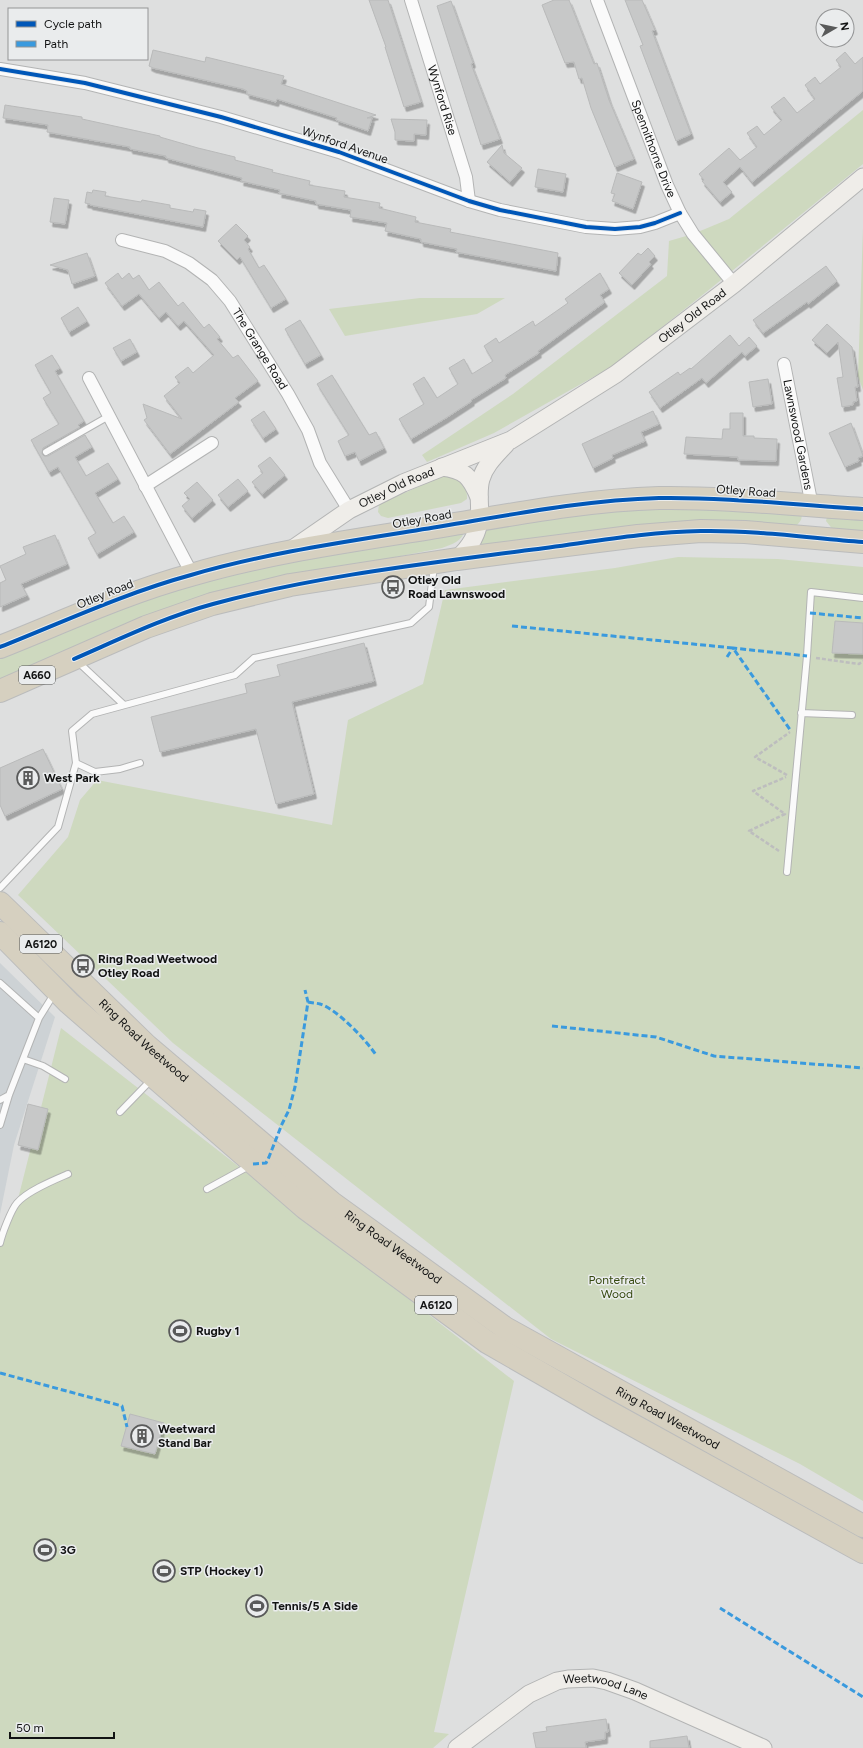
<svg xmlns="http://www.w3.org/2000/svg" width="863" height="1748" font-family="Figtree,sans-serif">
<defs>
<filter id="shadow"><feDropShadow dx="2.5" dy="4.5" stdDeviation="0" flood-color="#0004"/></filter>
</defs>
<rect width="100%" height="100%" fill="#dedfdf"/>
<path fill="#cdd2d5" d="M0,963L55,1017L14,1145L0,1214Z"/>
<path fill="#ced9bf" d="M863,110V164L710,289L613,366L494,433L427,462L422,455L513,394L667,276L669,241L693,234L729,219Z
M863,228V390L858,376Z
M420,298H505L477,314L345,336L329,309Z
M443,476C457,478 468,483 467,499L461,503L388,518L381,516L378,512L379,504Z
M671,504L801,513C803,519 800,522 796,526L478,549L485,527Z
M827,517H863V535L834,531L826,521Z
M465,530C462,541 453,544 442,548L272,581L0,683V656L162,590L222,573Z
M678,557L778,559L863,567V1501L800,1464L551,1339L173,1043L18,895L68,837L80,800L97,780L332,825L348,720L423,684L445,590L615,568Z
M61,1028L514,1381L434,1732L449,1734L433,1748H0V1243L17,1203Z"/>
<path fill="#c7c8c8" stroke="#b9baba" filter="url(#shadow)" d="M369,0H388L421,102L404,107L385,47H386Z
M554,0H569L594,64L597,63L609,100L634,159L615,167L591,108L582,78L579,79L574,62L565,63L542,5Z
M625,0H642L655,30L652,31L691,134L676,141L640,46L643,45Z
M451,1L473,63L471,64L500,139L481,145L437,6Z
M153,50L205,62L206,57L284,76L281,84L376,115L367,118H372L368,131L336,120L337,118L277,99L276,102L247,94V91L243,89L153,68L149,66Z
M845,52L855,64L863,57V91L752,182L740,167L723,182L732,192L720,202L702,181L704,180L699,174L729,148L740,160L757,147L747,133L757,126L764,135L782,120L771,107L784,97L797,113L815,99L805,85L815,77L820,84L841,67L836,60Z
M5,105L82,117V119L160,136V137L198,148L235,157V160L273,170L272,172L310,181L309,185L345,191L344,197L380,203L379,208L416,217L415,222L451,229L450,232L558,253L556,271L456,252L457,249L421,242V239L385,231L387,223L350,217L351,210L316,204V201L279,193L280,190L241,181L242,178L166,158V156L130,149V147L47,132L48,125L3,118Z
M391,119L427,120L426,135L414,134V141L395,140V132Z
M502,145L504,153L522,168L510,182L487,162Z
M538,169L566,174L563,192L535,187Z
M617,173L642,182L633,209L612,201L615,194L611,193Z
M93,190L106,192L105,196L141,202L142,200L170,205V208L193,212L194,209L206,211L203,227L90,205V204L85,203L87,192L92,193Z
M54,198L69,200L65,224L50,222Z
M236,224L248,236L244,240L250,247L248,249L259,268L264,265L286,299L271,308L240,257L237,260L218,241Z
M648,248L655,256L649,262L651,264L632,285L619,273L638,253L641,255Z
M87,253L95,276L72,284L68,270L50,265Z
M826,266L837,281L808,304L807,302L763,333L753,320Z
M118,273L122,279L129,273L133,279L139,275L149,290L159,282L178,306L183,302L204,328L209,324L220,337L217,339L233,358L238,355L258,381L235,398L239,402L170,454L144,420L147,418L143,404L182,419L164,396L180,383L175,377L188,367L193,373L214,355L184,321L178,326L166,312L159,318L139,294L122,306L105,283Z
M600,273L609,289L600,295L605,302L538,351L539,353L505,375L506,378L471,400L472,401L446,418L411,439L399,419L424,404L413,384L424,377L437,398L458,384L449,368L464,359L472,374L493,361L484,346L496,338L499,343L533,321L535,326L568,303L565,299Z
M78,307L87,321L69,332L61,318Z
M300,320L321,355L305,364L285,329Z
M827,324L852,347L858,387H855L857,401L853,402V405L842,407L837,378L843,377L838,342L827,353L812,340Z
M730,335L739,346L749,337L757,346L745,356L742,352L706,383L702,378L660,408L649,392L678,372L680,375L690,368L691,369Z
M130,339L137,352L121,361L113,348Z
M52,355L60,368L55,371L84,421L78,425L80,427L43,448L42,454L44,456H48L85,435L92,447L75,457L86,476L108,463L118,479L95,493L113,523L124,516L134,532L97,554L88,538L96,533L58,467L49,472L31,440L59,424L43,398L51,393L35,365Z
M332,375L369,435L376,432L384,448L359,461L355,452L345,456L338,441L349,435L317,384Z
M768,379L772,404L753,407L749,382Z
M264,411L276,429L263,438L251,420Z
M653,411L659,424L641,432L645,441L612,455L613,458L593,468L582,444Z
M730,413H743V436H754V438L777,439L776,461L738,460V457L684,454L686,437L722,439L723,429H730Z
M851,423L863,456L858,458L859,461L845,467L829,433Z
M270,457L285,475L262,494L252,482L263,473L258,466Z
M238,479L248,491L228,507L218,495Z
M197,482L213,500L192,518L182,506L190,499L184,493Z
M55,535L67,564L21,584L27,595L0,607V583L6,580L0,566L26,554L23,547Z
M835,621L863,623V654L832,653Z
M364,643L374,681L292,702L314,794L276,804L256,729L160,752L151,717L247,693L245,684L280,676L277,665Z
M43,749L62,789L5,816L0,805V768Z
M28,1104L48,1109L38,1150L18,1145Z
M130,1414L164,1423L155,1454L121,1446Z
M606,1719L608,1732H605V1739L585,1742L586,1748H536L533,1733L547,1731L546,1727Z
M687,1736L689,1748H650V1741Z"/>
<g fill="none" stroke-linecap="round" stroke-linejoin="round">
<g stroke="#b3b4b4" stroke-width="8">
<path id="lane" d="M46,452L109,416
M77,661L124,705
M801,713L852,715
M76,763L95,772L120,769L140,763
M787,872L807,656L811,592L863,598
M0,888L58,827L76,763L72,731L92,714L235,675L254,658L411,623L429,607L434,566
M0,983L39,1018
M23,1059L43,1066L65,1079
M0,1100L9,1095
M120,1112L151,1080
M0,1125L9,1095L39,1018L54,994
M207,1189L249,1166
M0,1243C2,1234 11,1210 17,1203C27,1191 54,1180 68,1174"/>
</g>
<g stroke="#b3b4b4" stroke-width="14">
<g id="street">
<path id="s1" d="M411,0L466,177L469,201"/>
<path id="s2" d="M597,0L667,185L680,213L693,234L734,284"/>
<path d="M0,69L85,83L221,117L339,152L469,201L500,210L586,227L615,229L640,227L655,223L680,213"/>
<path id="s3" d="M122,240L165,251L189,263L212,280L230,301L288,394L308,430L320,463L349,510"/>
<path id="s4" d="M784,364L812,506"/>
<path d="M89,378L192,574"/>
<path d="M145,486L212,443"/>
</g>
</g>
<g stroke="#b3b4b4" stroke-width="19">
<g id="secondary">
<path d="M442,467C465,470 470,476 479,497"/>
<path id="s5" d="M291,550L349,510L403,483L511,440L616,374L734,284L863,177"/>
<path d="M457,559C468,549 478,535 479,519C481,506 477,492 481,479C485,465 496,455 506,444"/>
<path id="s6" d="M457,1748L529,1694L557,1681L568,1679L593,1678L607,1681L635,1691L763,1748"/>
</g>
</g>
<g stroke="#bbbcbc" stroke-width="24">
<g id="highway">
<path d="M0,647C63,622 125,593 191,575C273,551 359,540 443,526C515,514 587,500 659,498C727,497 795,505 863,509"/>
<path d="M0,691L146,627L212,604L290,585L457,559L638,536L701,531L745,532L863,542"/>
<path id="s7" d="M0,903L147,1046L332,1203L505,1328L863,1526"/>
<path d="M0,933L69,1003L305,1208L487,1342L600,1407L863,1552"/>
</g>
</g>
<path stroke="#bdbdbe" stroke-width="2.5" stroke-dasharray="4 2" stroke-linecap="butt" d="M816,658L859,664L863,661
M787,775L755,757L790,732
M779,851L749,831L785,814L753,791L786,777"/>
<use href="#lane" stroke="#fafafa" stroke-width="6"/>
<use href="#street" stroke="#fafafa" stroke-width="12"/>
<use href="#secondary" stroke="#efede9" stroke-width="17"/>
<use href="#highway" stroke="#d6d0c0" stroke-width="22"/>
<path stroke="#3a9ade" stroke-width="3" stroke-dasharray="6 3" stroke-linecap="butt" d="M810,613L863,618
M512,626L733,648L791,731
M727,657L733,648L807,656
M308,1002C312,1003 316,1003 320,1004C337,1009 367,1041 376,1055
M552,1026L656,1037L714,1056L863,1068
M253,1164L266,1163L269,1157L282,1124L289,1110L295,1087L308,1002L305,990
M0,1373L122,1406L127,1427
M720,1608L863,1697"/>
<g stroke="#eaeced" stroke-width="6">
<path id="cycleway" d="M0,69L85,83L221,117L339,152L469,201L500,210L586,227L615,229L640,227L655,223L680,213
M0,647C63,622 125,593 191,575C273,551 359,540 443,526C515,514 587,500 659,498C727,497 795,505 863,509
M74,659C120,639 165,617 213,604C316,576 423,564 529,550C586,543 643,532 701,531C755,530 810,538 863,542"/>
</g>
<use href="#cycleway" stroke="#0057b8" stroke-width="4"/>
</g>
<defs>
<g id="bus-ring" transform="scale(1.15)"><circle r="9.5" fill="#eaeced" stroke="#595a5a" stroke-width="1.5"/><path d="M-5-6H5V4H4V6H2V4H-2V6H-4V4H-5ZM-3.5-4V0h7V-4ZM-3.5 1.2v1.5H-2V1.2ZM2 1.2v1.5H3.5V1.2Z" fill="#595a5a"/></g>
<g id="building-ring" transform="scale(1.15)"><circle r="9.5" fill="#eaeced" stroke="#595a5a" stroke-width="1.5"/><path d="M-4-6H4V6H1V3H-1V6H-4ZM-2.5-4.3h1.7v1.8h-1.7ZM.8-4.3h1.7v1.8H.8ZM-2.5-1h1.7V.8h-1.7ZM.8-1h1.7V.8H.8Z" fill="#595a5a"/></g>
<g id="stadium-ring" transform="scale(1.15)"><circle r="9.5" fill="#eaeced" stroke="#595a5a" stroke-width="1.5"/><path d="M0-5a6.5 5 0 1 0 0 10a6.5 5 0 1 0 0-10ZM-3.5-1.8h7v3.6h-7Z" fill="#595a5a"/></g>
</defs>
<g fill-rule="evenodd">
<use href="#bus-ring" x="393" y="587"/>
<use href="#building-ring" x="28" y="778"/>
<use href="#bus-ring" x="83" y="966"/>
<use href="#stadium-ring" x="180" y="1331"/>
<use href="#building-ring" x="142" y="1436"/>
<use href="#stadium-ring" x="45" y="1550"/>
<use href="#stadium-ring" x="164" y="1571"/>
<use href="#stadium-ring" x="257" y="1606"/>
</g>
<g text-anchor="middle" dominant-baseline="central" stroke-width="3" stroke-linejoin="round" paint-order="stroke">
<g fill="#eaeced" stroke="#535454" stroke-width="1">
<rect x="19" y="666" width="36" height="18" rx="3"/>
<rect x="20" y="935" width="42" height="18" rx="3"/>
<rect x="415" y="1296" width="42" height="18" rx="3"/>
</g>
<g font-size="11" font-weight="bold" fill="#121313">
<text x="37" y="675">A660</text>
<text x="41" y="944">A6120</text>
<text x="436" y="1305">A6120</text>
</g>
<g font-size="12" fill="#121313" stroke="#eaeced">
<text stroke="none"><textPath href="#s1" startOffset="105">Wynford Rise</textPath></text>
<text transform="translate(345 145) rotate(19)">Wynford Avenue</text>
<text stroke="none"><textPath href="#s2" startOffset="159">Spennithorne Drive</textPath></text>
<text stroke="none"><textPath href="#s5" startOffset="467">Otley Old Road</textPath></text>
<text stroke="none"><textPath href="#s3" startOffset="184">The Grange Road</textPath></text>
<text stroke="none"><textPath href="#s4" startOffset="72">Lawnswood Gardens</textPath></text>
<text stroke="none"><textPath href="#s5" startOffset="123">Otley Old Road</textPath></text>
<text transform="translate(746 491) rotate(4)">Otley Road</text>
<text transform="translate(422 519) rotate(-10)">Otley Road</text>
<text transform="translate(105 594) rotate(-22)">Otley Road</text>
<text stroke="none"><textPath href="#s7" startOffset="199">Ring Road Weetwood</textPath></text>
<text stroke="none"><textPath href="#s7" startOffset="523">Ring Road Weetwood</textPath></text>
<text stroke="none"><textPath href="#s7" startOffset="847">Ring Road Weetwood</textPath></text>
<text stroke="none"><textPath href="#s6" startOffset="171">Weetwood Lane</textPath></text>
</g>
<g font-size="12" font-weight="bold" fill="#121313" stroke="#eaeced" text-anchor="start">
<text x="408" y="580">Otley Old<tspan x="408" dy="14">Road Lawnswood</tspan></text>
<text x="44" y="778">West Park</text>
<text x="98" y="959">Ring Road Weetwood<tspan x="98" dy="14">Otley Road</tspan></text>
<text x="196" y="1331">Rugby 1</text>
<text x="158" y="1429">Weetward<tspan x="158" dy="14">Stand Bar</tspan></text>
<text x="60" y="1550">3G</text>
<text x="180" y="1571">STP (Hockey 1)</text>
<text x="272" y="1606">Tennis/5 A Side</text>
</g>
<g font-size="12" fill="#364910" stroke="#eaeced">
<text x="617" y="1280">Pontefract<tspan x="617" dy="14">Wood</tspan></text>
</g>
</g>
<rect x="8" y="8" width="140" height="52" fill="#eaeced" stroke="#949596"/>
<rect x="16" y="21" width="20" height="6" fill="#0057b8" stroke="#949596"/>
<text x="44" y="28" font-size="12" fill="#121313">Cycle path</text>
<rect x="16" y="41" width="20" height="6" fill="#3a9ade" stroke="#949596"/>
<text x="44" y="48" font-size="12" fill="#121313">Path</text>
<g transform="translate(835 28) rotate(81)"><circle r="19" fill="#eaeced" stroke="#949596"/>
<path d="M0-3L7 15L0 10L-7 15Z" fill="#595a5a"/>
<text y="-6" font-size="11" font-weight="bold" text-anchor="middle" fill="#121313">N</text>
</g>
<path d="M10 1732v6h104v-6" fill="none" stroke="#121313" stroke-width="2"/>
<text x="16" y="1732" font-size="12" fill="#121313" stroke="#eaeced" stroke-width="3" paint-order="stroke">50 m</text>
</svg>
